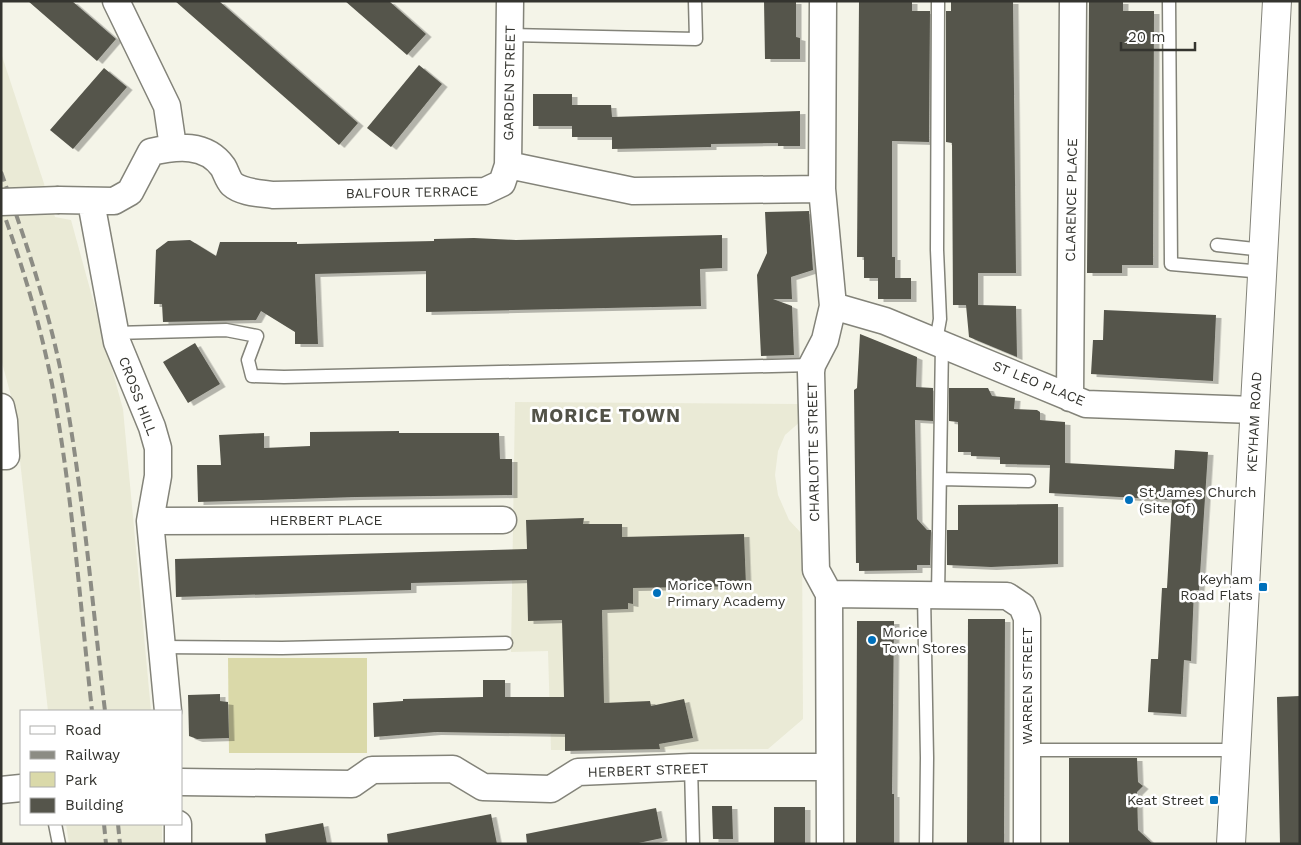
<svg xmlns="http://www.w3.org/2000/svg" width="1301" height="845" font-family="'Work Sans',sans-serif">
<defs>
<filter id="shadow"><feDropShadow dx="5.5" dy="3" stdDeviation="0" flood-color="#0004"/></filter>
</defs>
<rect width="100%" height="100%" fill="#f4f4e8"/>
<path fill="#eaead6" d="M1,53L55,217L71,220L123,409L151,711H48L14,407L1,359Z
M515,402L800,404L801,421L785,435L778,451L775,475L778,495L789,520L802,534L803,719L768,749L551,750L548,651L511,652Z
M66,824H162V844H69Z"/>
<path fill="#dad9a9" d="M228,658H367V753H229Z"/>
<path fill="#55554b" filter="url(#shadow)" d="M28,1H72L116,39L97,61Z
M175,1H219L358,123L339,145Z
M345,1H389L426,34L407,55Z
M764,1H796V37L800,38V59H765Z
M859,1H912V11H930L929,142L892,141V257H895V278H864V257H857Z
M951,1H1013L1016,273H978V305L1016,306L1017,357L969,337L966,305H953L952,143L946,142V11H951Z
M1089,1H1123V11H1154L1153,265H1122V273H1087Z
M419,65L442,84L391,147L367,128Z
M104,68L127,87L73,149L50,130Z
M533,94H572V105H611L612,117L800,111V146H778V143L711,144V147L612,149V137H572V126H533Z
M809,211L813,270L791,277L792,299H773L792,306L794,355L761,356L757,275L767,253L765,212Z
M722,235V268L700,269L701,306L426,312V271L315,274L318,344H295V332L261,311L256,320L163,322L162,304H154L156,250L168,241L190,240L216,256L220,242H297V244L434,241V239L474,238L516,240Z
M878,278H911V299H878Z
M1104,310L1216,315L1213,381L1091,374L1093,340H1103Z
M860,334L917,357L916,387L933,388V421L915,420L917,519L927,530H931L930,565H917V570L859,571V563H856L854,390L857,388Z
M195,343L220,384L188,403L163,362Z
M949,388H988L992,396L1015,398L1014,409L1037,410L1040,412V420L1065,422V463L1174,469L1175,450L1208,452L1199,590H1194L1191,661L1184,660L1181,714L1148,712L1151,659H1158L1162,588H1167L1172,500L1049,493L1050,465L1000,464V457L971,456V452H958V422L949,421Z
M399,431V433H499L500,459H512V495L356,497L198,502L197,465H221L219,435L264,433V448L310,446V432Z
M1058,504V564L991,567L947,565V530H958V505Z
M584,518L583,524H622V537L744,534L746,586L633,588V604L628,603V609L602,610L604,703L650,701L651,706L684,699L693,738L659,744L660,749L565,751V734L436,732L374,737L373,703L403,701V699L483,697V680H505V697H564L562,620L528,621L527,580L411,583V590L176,597L175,559L527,549L526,520Z
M968,619H1005L1004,844H967Z
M857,621H894L892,794H894V844H856Z
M220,694V701L228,702L229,738L197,739L189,736L188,695Z
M1300,696V844H1280L1277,697Z
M1069,758H1137L1138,782L1143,786L1137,792L1138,830L1153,844H1069Z
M712,806H732L733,839H713Z
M774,807H805V844H774Z
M656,808L662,838L634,844H527L526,834Z
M491,814L497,844H388L387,834Z
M323,823L327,844H266L265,834Z"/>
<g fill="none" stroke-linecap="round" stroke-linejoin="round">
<g stroke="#838379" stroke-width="15">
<path id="lane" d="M1169,1L1171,264L1263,272
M510,35L696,39L695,1
M1217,245L1264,250
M115,333L226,330L257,336L248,360L252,376L284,377L812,365
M936,341L940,319L937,250L938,1
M941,479L1029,481
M924,595L927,758L926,844
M938,595L942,344
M160,647L282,648L506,643
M1027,750H1235
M691,767L693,844
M55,824L59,844"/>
</g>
<g stroke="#838379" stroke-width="29">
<path id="street" d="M116,1L167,106L173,147
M823,1L822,189L833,306L825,340L812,365L811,372L816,570L829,594L830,844
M508,165L510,1
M59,200L114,201L130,192L151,152C177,146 206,143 223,167C226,172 228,180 232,184C242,193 261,193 273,195L485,191L502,183L508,165L633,191L822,189
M91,202L117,342L152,427L158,448V476L150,521L168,711
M833,306L885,321L1086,404L1254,410
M1070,398L1073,1
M1,407L4,421L6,456H1
M150,521L503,520
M829,594L1007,596L1022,606L1027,618V844
M181,782L352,784L372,770L453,769L483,787L551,789L578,772L691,767H829
M1,790L21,788
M178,844V824"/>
</g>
<g stroke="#838379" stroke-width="30">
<path id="secondary" d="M1231,844L1277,1"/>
</g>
<use href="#lane" stroke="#fff" stroke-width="12"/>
<use href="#street" stroke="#fff" stroke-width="26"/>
<use href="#secondary" stroke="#fff" stroke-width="28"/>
<path stroke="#8c8c84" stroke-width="4" stroke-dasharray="10 5" stroke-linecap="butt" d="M1,172C26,241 49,310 63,382C83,490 92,602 105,711
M1,206C22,264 40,323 52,384C72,492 80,602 92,711
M104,824L106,844
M118,824L120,844"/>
<g stroke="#838379" stroke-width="29" stroke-linecap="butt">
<path id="street-bridge" d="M1,202L59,200"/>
</g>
<use href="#street-bridge" stroke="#fff" stroke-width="26"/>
</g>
<g fill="#0070bb" stroke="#fff" stroke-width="2">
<circle cx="1129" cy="500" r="5"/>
<rect x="1258" y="582" width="10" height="10" rx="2.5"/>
<circle cx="657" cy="593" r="5"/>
<circle cx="872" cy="640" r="5"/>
<rect x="1209" y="795" width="10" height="10" rx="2.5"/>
</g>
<g text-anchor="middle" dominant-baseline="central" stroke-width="5" stroke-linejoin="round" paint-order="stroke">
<g font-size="14" fill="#34342f" stroke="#fff">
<text transform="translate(509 83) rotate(-89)">GARDEN STREET</text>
<text transform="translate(412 192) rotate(-1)">BALFOUR TERRACE</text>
<text transform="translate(1071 200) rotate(-89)">CLARENCE PLACE</text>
<text transform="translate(1039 383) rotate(22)">ST LEO PLACE</text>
<text transform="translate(138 396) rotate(69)">CROSS HILL</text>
<text transform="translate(1254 422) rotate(-87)">KEYHAM ROAD</text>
<text transform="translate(813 452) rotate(-91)">CHARLOTTE STREET</text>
<text x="326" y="520">HERBERT PLACE</text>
<text transform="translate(1027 686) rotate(-90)">WARREN STREET</text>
<text transform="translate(648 770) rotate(-2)">HERBERT STREET</text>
</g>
<g font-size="14" fill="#34342f" stroke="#fff" text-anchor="start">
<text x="1139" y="492">St James Church<tspan x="1139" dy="16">(Site Of)</tspan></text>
<text x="1253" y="579" text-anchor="end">Keyham<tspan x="1253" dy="16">Road Flats</tspan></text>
<text x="667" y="585">Morice Town<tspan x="667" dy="16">Primary Academy</tspan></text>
<text x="882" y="632">Morice<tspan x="882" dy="16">Town Stores</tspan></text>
<text x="1204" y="800" text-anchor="end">Keat Street</text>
</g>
<g font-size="19" font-weight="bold" letter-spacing="1" fill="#525248" stroke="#fff">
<text x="606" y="415">MORICE TOWN</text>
</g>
</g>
<rect width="1301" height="845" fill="none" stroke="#34342f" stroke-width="5"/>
<rect x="20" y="710" width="162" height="115" fill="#ffffff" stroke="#aeaeac"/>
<rect x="30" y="726" width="25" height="8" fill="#ffffff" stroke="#aeaeac"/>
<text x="65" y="735" font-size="15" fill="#34342f">Road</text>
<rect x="30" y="751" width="25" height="8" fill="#8c8c84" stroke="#aeaeac"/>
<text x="65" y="760" font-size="15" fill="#34342f">Railway</text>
<rect x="30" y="772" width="25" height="15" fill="#dad9a9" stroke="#aeaeac"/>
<text x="65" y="785" font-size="15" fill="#34342f">Park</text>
<rect x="30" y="798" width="25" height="15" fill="#55554b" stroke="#aeaeac"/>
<text x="65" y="810" font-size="15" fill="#34342f">Building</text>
<path d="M1121 42v8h74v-8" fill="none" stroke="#34342f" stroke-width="2.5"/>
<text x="1128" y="42" font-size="15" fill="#34342f" stroke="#ffffff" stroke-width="4" paint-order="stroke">20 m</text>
</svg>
